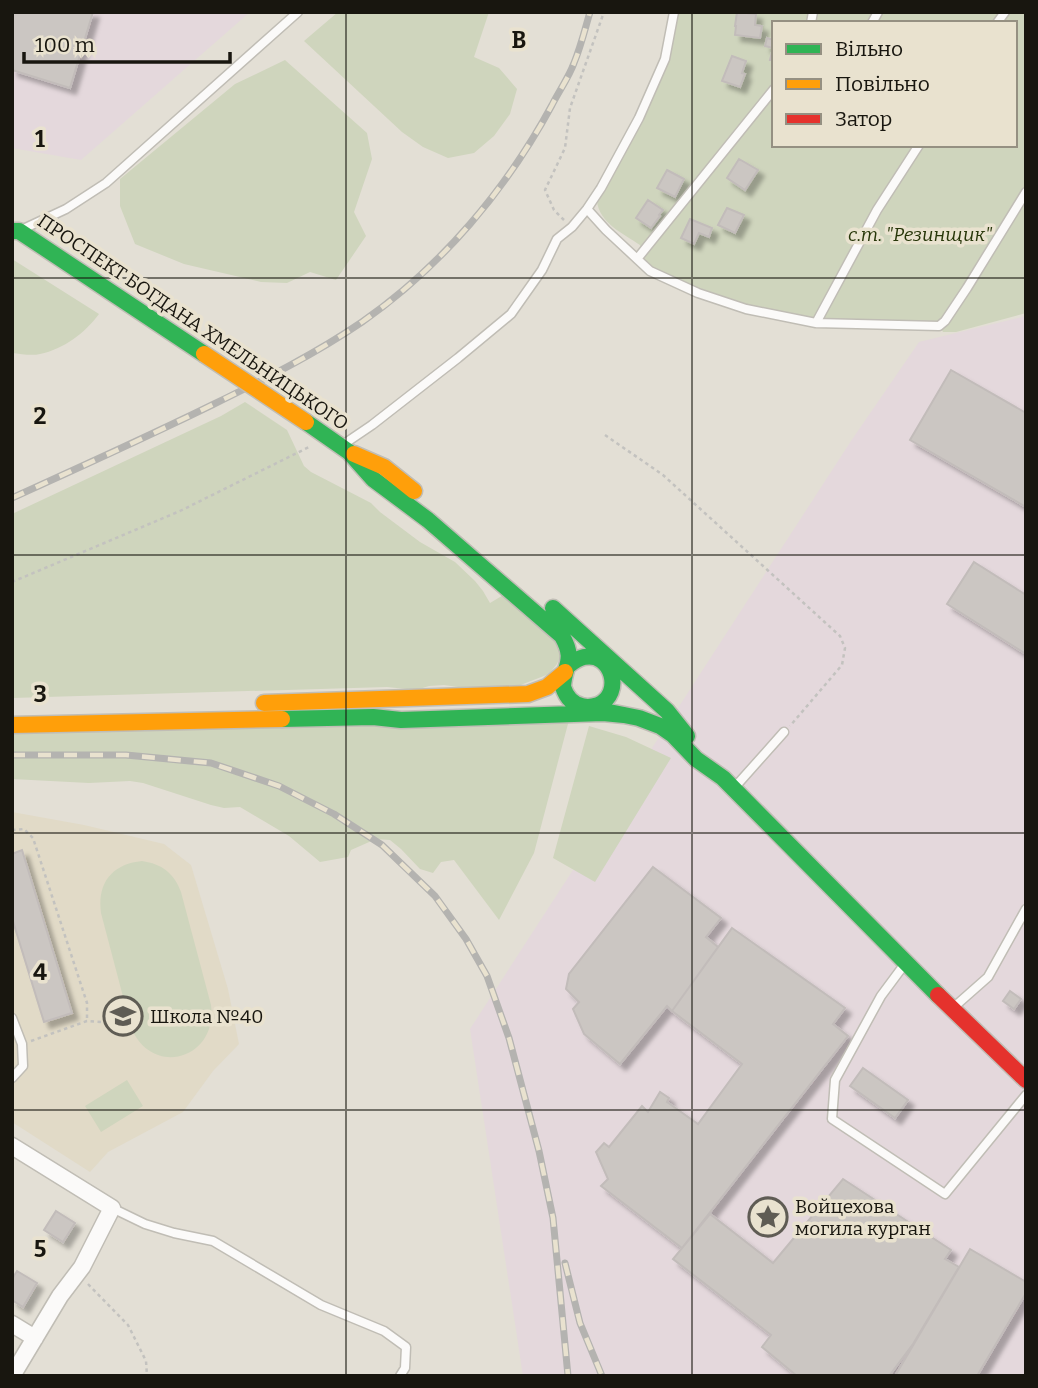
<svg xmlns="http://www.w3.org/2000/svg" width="1038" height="1388" font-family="Bitter,serif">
<defs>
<filter id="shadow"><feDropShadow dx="6" dy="6" stdDeviation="2" flood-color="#0004"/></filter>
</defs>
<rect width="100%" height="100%" fill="#e3dfd5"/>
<path fill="#e1dac7" d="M12,812L84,825L164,844L191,865L228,989L239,1044L213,1071L183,1112L108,1152L90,1172L12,1122Z"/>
<path fill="#e4d8dc" d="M12,12H250L81,160L12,148Z
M1026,316V1376H523L470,1029L851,441L919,342Z"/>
<path fill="#cfd5bd" d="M338,12H489L474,57L499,68L517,89L510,114L494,136L474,153L448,158L423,147L402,132L304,41Z
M676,12H811L810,23H774V145H1015V23H874L880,12H1026V313L956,332H943L938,323L917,324L807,319L753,309L692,285L645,264L640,245C624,234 599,223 597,201L659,77Z
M813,12H875L869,23H812Z
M285,60L367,133L372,159L354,212L366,236L336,280L310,272L287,283L261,282L184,264L135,244L120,206V179L235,84Z
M12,259L99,314C85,333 64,349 40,354C32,356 21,354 12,353Z
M245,402L287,430L304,466L311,472L371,503L380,512L420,542L455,562L475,581L483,591L490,603L505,594L559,641L561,655L557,664L549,674L518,686L458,687L444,685L429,686L416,690L387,687L12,698V514L221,416Z
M569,720L534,853L499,920L454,860L441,862L433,873L420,869L401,849L390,840L376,839L351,850L348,857L320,862L289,836L240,807L224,808L211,805L143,783L130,781L89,783L12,779V733Z
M589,726L626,737L671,758L595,882L553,858Z
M142,861C162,864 174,873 181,892L211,1005C218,1060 151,1078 131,1027L101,913C97,883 112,864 142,861Z
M127,1080L143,1106L101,1132L85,1106Z"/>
<path fill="#cbc6c2" stroke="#c2bcba" stroke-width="2" filter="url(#shadow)" d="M12,12H93L70,88L12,70Z
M737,12L756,14L755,25L762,26L760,38L735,35L736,26H735Z
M767,38L774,40V60H770L773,48L765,46Z
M732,56L746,61L742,73L745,74L740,87L722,81Z
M739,159L758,170L745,190L727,178Z
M667,170L684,179L675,197L657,188Z
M648,200L663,210L659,215L660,216L651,228L636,218Z
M727,208L744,215L735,233L718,225Z
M690,219L712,228L709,237L699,233L694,244L681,238Z
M951,370L1026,413V507L910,440Z
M974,562L1026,595V654L947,604Z
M22,850L72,1013L44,1022L12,918V854Z
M653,867L721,918L706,937L718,947L672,1011L667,1006L620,1064L584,1034L573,1009L579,1002L566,989L569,974Z
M732,928L845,1008L833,1024L848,1036L682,1248L601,1186L608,1179L596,1152L604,1143L609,1147L642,1106L648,1112L660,1092L669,1098L667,1102L698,1124L742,1064L672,1011Z
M1010,991L1021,999L1014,1009L1003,1001Z
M863,1068L908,1100L895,1118L850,1086Z
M843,1179L951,1250L945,1259L959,1267L913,1344L889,1376H797L762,1347L771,1335L673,1259L710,1214L773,1263Z
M56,1211L75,1223L63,1242L44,1230Z
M970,1249L1026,1282V1293L977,1376H895Z
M17,1271L37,1283L23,1307L12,1300V1279Z"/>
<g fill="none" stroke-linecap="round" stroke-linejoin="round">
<g stroke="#c0bdb5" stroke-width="11">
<path id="lane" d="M811,23L813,12
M872,23L878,12
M997,23L1005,12
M587,209L606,230L650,271L698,293L746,309L816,323L939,326L945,321L967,288L1026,192
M21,230L66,209L106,183L298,12
M637,259L774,89
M816,323L877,210L919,145
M344,444L372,425L458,358L511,314L542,270L557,239L572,227L587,209L601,188L639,118L665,59L674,12
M735,787L784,732
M904,965L881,996L835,1080L832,1119L945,1194L1026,1095
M954,1007L988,977L1026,909
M12,1018L22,1044L23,1066L12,1078
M112,1208L145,1224L174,1233L213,1241L321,1305L384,1331L406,1347L405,1368L400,1376"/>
</g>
<g stroke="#c0bdb5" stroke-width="19">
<path id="street" d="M12,1146L112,1208L82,1267L60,1296L12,1376
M12,1324L35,1338"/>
</g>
<g stroke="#c0bdb5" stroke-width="19">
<path id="fast" d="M12,231H19L204,354
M306,422L349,452L373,479L428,520L562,636C576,661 564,664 563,687C566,696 572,704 582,706C588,708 592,707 598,705C624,694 612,651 584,657C579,658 573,662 569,665
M553,608L667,711L687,736
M609,712L639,718L660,726L673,735L696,759L723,778L938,995
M282,719L373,717L401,720L603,713L624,715"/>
</g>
<g stroke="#c0bdb5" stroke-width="19">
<path id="slow" d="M354,454L384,467L414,491
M264,703L528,694L547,687L565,672
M12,725L282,719"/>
</g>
<g stroke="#c0bdb5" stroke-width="19">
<path id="jam" d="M938,995L1026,1080"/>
</g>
<path stroke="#c3c2bf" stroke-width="2.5" stroke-dasharray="3.5 3.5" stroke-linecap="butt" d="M564,220L554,210L545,190L565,148L570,108L604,12
M605,435L663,475L840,636L845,648L842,665L790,726
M12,582L180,511L309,447
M12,830L24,829L33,838L87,1003V1021
M31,1041L87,1021L127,1024
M88,1284L128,1325L146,1361L147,1376"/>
<use href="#lane" stroke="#fbfaf9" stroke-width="8"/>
<use href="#street" stroke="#fbfaf9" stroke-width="16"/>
<use href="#fast" stroke="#30b455" stroke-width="16"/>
<use href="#slow" stroke="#ff9f0a" stroke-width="16"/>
<use href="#jam" stroke="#e5322d" stroke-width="16"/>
<g stroke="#b4b3b0" stroke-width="7">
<path id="rail" d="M12,498C80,467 147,437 214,404C265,379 315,354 362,322C442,266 506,190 552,105C559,91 569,77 574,63C581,46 585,29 590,12
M12,755H126L211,763L279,786L334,814L382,845L435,896L466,939L487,976L509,1038L539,1151L553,1218L568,1376
M565,1263L580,1323L602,1376"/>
</g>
<use href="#rail" stroke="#e9e2cf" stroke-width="4.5" stroke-dasharray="13" stroke-linecap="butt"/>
<g stroke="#c0bdb5" stroke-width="19" stroke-linecap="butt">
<path id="slow-bridge" d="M204,354L306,422"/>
</g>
<use href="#slow-bridge" stroke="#ff9f0a" stroke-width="16"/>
</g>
<path fill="none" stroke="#18160f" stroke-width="2" stroke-opacity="0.55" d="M346,12V1376M692,12V1376M12,278H1026M12,555H1026M12,833H1026M12,1110H1026"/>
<defs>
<g id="school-ring" transform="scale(2.0125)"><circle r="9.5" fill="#e9e2cf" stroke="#5f5c54" stroke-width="1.5"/><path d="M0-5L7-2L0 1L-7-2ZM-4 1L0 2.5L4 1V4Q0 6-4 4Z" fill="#5f5c54"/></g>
<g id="sight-ring" transform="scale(2.0125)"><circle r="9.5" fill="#e9e2cf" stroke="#5f5c54" stroke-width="1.5"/><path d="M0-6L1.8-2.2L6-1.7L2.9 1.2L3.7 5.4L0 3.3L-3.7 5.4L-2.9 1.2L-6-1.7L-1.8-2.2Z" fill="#5f5c54"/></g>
</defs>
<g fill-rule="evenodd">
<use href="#school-ring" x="123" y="1016"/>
<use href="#sight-ring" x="768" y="1217"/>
</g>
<g text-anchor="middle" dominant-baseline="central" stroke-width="7" stroke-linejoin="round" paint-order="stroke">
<g font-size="19" font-style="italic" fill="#273609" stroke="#e9e2cf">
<text x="920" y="234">с.т. "Резинщик"</text>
</g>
<g font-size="19" fill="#18160f" stroke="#e9e2cf">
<text transform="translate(193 322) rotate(34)">ПРОСПЕКТ БОГДАНА ХМЕЛЬНИЦЬКОГО</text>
</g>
<g font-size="19" fill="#18160f" stroke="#e9e2cf" text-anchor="start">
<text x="150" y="1016">Школа №40</text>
<text x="795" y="1206">Войцехова<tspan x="795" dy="22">могила курган</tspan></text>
</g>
</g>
<g font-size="23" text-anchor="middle" font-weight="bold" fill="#18160f" stroke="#e9e2cf" stroke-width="7" stroke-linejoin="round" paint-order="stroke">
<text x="519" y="48">B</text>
<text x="40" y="147">1</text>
<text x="40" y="424">2</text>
<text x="40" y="702">3</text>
<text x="40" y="980">4</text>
<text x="40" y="1257">5</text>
</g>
<rect width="1038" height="1388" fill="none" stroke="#18160f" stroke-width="28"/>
<rect x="772" y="21" width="245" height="126" fill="#e9e2cf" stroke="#959082" stroke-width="2"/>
<rect x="786" y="44" width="35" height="10" fill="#30b455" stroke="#959082" stroke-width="2"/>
<text x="835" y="56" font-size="21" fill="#18160f">Вільно</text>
<rect x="786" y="79" width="35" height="10" fill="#ff9f0a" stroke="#959082" stroke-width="2"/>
<text x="835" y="91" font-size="21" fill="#18160f">Повільно</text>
<rect x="786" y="114" width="35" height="10" fill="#e5322d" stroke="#959082" stroke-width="2"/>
<text x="835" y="126" font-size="21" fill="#18160f">Затор</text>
<path d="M24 52v10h206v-10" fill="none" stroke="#18160f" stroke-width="3.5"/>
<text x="35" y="52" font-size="21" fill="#18160f" stroke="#e9e2cf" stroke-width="5" paint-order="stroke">100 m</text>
</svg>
